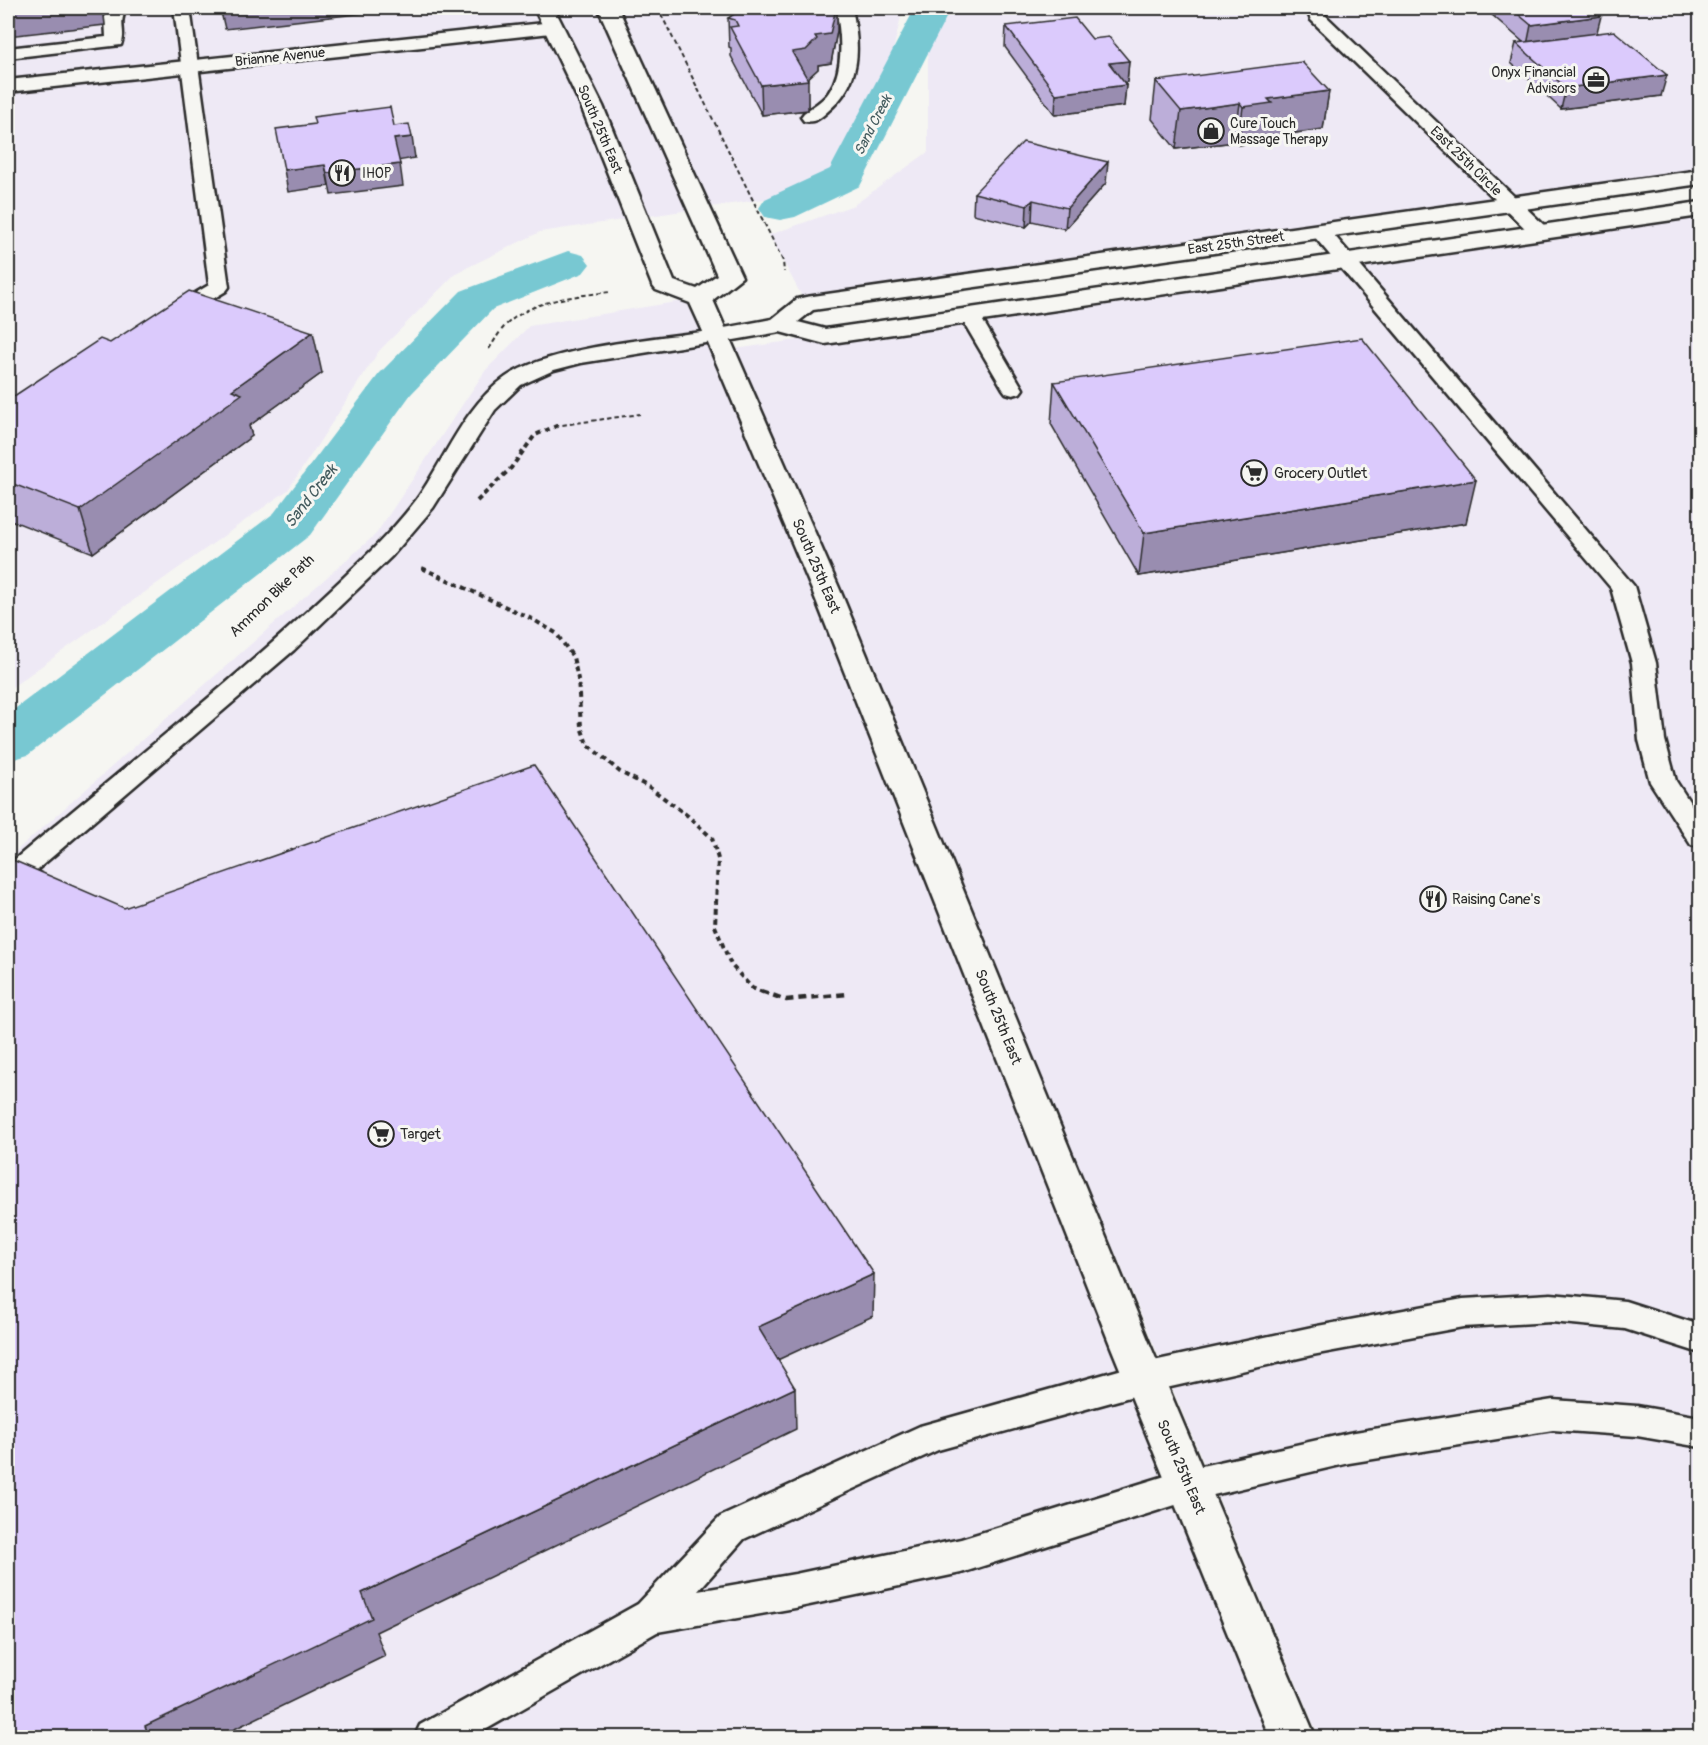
<svg xmlns="http://www.w3.org/2000/svg" width="1708" height="1745" font-family="Pangolin,sans-serif">
<rect width="100%" height="100%" fill="#f6f6f2"/>
<filter id="ink" filterUnits="userSpaceOnUse"><feTurbulence type="fractalNoise" baseFrequency=".0167" numOctaves="2"/><feDisplacementMap in="SourceGraphic" scale="12" xChannelSelector="R" yChannelSelector="G"/><feConvolveMatrix kernelMatrix="1 2 1 2 8 2 1 2 1" color-interpolation-filters="sRGB"/></filter>
<g filter="url(#ink)">
<path fill="#eee9f5" d="M8,8H903L891,59L835,171L765,199L540,232L456,273L379,351L288,490L8,690Z
M928,8H1700V177L806,304L769,235L854,205L928,152Z
M1700,209V1737H1319L735,349Z
M700,298L1305,1737H8V858L376,534L485,371L529,326Z"/>
<g fill="none" stroke-linecap="round" stroke-linejoin="round">
<path fill="#78c8d2" fill-rule="evenodd" d="M915,8H951L860,186L795,217L780,220L765,217L759,208L765,199L830,169Z
M568,251L583,255L590,264L583,273L493,309L411,394L310,535L28,755L8,761V714L274,513L379,374L461,291Z"/>
<g stroke="#2b2b2b" stroke-width="5">
<path id="service" d="M111,8H127C117,24 127,31 121,45L8,58V48L106,37L105,17Z
M174,8H190L229,287L226,291L181,318H167L164,314L167,310L209,285Z
M836,8H852C860,47 862,83 828,111C820,118 815,123 804,121L801,117L804,113C812,107 824,100 829,92C845,68 841,34 836,8Z
M1306,8H1322L1325,15L1548,229L1551,233L1548,237H1534L1311,20Z
M1320,225L1327,227L1634,586L1656,663L1665,740L1676,781L1700,818V847L1691,845L1650,782L1639,740L1632,663L1611,588L1313,235L1311,231L1313,227Z
M970,310L977,312L980,316L1023,389L1020,393L1013,395L1006,393L1003,389L960,316L963,312Z
M717,330L724,332L727,336L724,340L581,363L554,370L521,385L495,410L433,508L392,556L294,650L18,886L8,888V865C131,761 260,661 374,548C389,533 404,516 417,499C445,459 465,405 506,377C552,346 661,338 717,330Z
M1551,1294L1625,1301L1700,1325V1353L1625,1329L1551,1322L1463,1327L1312,1355L1144,1393L938,1450L744,1539L698,1591L795,1574L961,1539L1188,1469L1349,1433L1553,1400L1637,1406L1700,1417V1447L1637,1436L1553,1430L1349,1463L1188,1501L961,1573L795,1608L657,1632L471,1738H414L420,1725L638,1604L720,1517L920,1426L1144,1363L1312,1327L1463,1299Z"/>
</g>
<g stroke="#2b2b2b" stroke-width="5">
<path id="tertiary" d="M553,22L560,24L563,28L560,32L8,92V80Z
M1700,170V184L813,310L798,322L825,329L1700,202V216L825,344L780,332L717,343L708,341L705,336L708,331L772,319L797,299L806,297Z"/>
</g>
<g stroke="#2b2b2b" stroke-width="5">
<path id="primary" d="M534,8H554L603,106L674,281L697,289L717,275L598,8H618L742,277L713,300L840,590L1151,1347L1316,1738H1270L1111,1347L812,590L705,336L690,303L656,290L652,285L581,106Z"/>
</g>
<path stroke="#2b2b2b" stroke-width="2" stroke-dasharray="4.5 3" stroke-linecap="butt" d="M658,8L783,261L784,272
M489,349C495,340 500,330 508,323C535,299 576,296 610,292
M555,426L640,414"/>
<path stroke="#2b2b2b" stroke-width="4" stroke-dasharray="5 4" stroke-linecap="butt" d="M477,501L511,468L535,435L559,425
M422,568L532,619L556,633L573,657L578,679L581,727L587,744L620,772L649,787L688,816L712,838L718,859L715,926L731,965L752,988L765,993"/>
<path stroke="#2b2b2b" stroke-width="4.5" stroke-dasharray="8 5" stroke-linecap="butt" d="M761,991L786,1000L847,994"/>
<use href="#service" fill="#f6f6f2" fill-rule="evenodd"/>
<use href="#tertiary" fill="#f6f6f2" fill-rule="evenodd"/>
<use href="#primary" fill="#f6f6f2" fill-rule="evenodd"/>
</g>
<path fill="#bcaed9" stroke="#2b2b2b" stroke-width="1.5" d="M751,8H837V31L831,63L818,65V69L807,79L808,110L762,115L731,56V48L729,47L728,18L752,11Z
M1484,8H1590L1597,33L1661,96L1561,109L1511,63L1516,43L1523,42Z
M1006,26L1092,39L1129,61L1127,82H1123L1126,85L1124,106L1055,115L1005,47Z
M1156,81L1329,91L1323,129L1267,137L1266,141L1238,145L1235,142L1176,149L1152,119Z
M1106,183L1065,229L1032,221L1026,227L973,214L974,193Z
M110,343L322,373L249,426L252,436L93,553L8,519V400Z
M1054,382L1466,523L1139,576L1051,424Z"/>
<path fill="#998db0" stroke="#2b2b2b" stroke-width="1.5" d="M8,8H103L105,25L8,36Z
M220,8H364L365,13L225,29Z
M836,8H837V31L831,63L818,65V69L806,80L792,52L815,36Z
M1601,16L1596,36L1527,45L1531,25Z
M1129,61L1127,82L1107,84L1109,63Z
M1667,75L1661,96L1561,109L1566,88Z
M808,80V110L762,115L761,85Z
M1126,85L1124,106L1055,115L1056,94Z
M1329,91L1323,129L1267,137L1266,141L1238,145L1243,107L1268,99Z
M1240,103L1235,142L1176,149L1181,111Z
M412,137L415,158L397,161L394,139Z
M1108,162L1106,183L1065,229L1067,208Z
M400,164L403,186L331,195L327,173Z
M325,165L329,186L288,192L284,170Z
M1033,200L1032,221L1026,227L1027,206Z
M313,332L322,373L249,426L252,436L93,553L80,510L232,390Z
M1476,480L1466,523L1139,576L1144,533Z
M874,1274L873,1316L760,1368L758,1327Z
M795,1388L796,1429L376,1632L385,1656L218,1737H149L145,1726L362,1593Z"/>
<path fill="#dbcafc" stroke="#2b2b2b" stroke-width="1.5" d="M761,8H836L830,34L815,36L817,39L806,50L792,52L808,80L761,85L730,27L738,26L735,20L728,18L742,9L750,11L762,10Z
M1511,8H1590L1601,16L1531,25Z
M1075,18L1092,39L1109,37L1129,61L1109,63L1126,85L1056,94L1006,26Z
M1614,31L1667,75L1566,88L1516,43Z
M1302,62L1329,91L1268,99L1272,103L1243,107L1240,103L1181,111L1156,81Z
M390,107L394,126L409,124L412,137L394,139L400,164L327,173L325,165L284,170L276,129L315,124L313,117Z
M1023,142L1108,162L1067,208L1033,200L1027,206L974,193Z
M189,291L313,332L232,390L242,394L80,510L8,482V400L100,339L110,343Z
M1362,338L1476,480L1144,533L1054,382Z
M534,765L874,1274L758,1327L795,1388L362,1593L372,1618L145,1726L149,1737H8V858L124,908Z"/>
</g>
<defs>
<g id="office-ring" transform="scale(1.35)"><circle r="9.5" fill="#f6f6f2" stroke="#2b2b2b" stroke-width="1.5"/><path d="M-6-3h4V-5.5h4V-3h4V5H-6ZM-1-4.5V-3h2v-1.5ZM-6 0V1H6V0Z" fill="#2b2b2b"/></g>
<g id="shop-ring" transform="scale(1.35)"><circle r="9.5" fill="#f6f6f2" stroke="#2b2b2b" stroke-width="1.5"/><path d="M-5-2.5h2.3a2.7 3.5 0 0 1 5.4 0H5L5.5 6h-11ZM-1.5-2.5h3a1.5 2.3 0 0 0-3 0Z" fill="#2b2b2b"/></g>
<g id="restaurant-ring" transform="scale(1.35)"><circle r="9.5" fill="#f6f6f2" stroke="#2b2b2b" stroke-width="1.5"/><path d="M-5-6h1v4h1v-4h1v4h1v-4h1v5L-1.5 .5V6h-2V.5L-5-1ZM5-6V6H3V1.5H1.5Q1.5-4 5-6Z" fill="#2b2b2b"/></g>
<g id="supermarket-ring" transform="scale(1.35)"><circle r="9.5" fill="#f6f6f2" stroke="#2b2b2b" stroke-width="1.5"/><path d="M-6-5.5h2.5l.6 2H6L4.5 2H-2.5L-4.4-4H-6ZM-1.5 3.2a1.3 1.3 0 1 0 .1 0ZM3 3.2a1.3 1.3 0 1 0 .1 0Z" fill="#2b2b2b"/></g>
</defs>
<g fill-rule="evenodd">
<use href="#office-ring" x="1596" y="80"/>
<use href="#shop-ring" x="1211" y="131"/>
<use href="#restaurant-ring" x="342" y="173"/>
<use href="#supermarket-ring" x="1254" y="473"/>
<use href="#restaurant-ring" x="1433" y="899"/>
<use href="#supermarket-ring" x="381" y="1134"/>
</g>
<g text-anchor="middle" dominant-baseline="central" stroke-width="6" stroke-linejoin="round" paint-order="stroke">
<g font-size="14" fill="#2b2b2b" stroke="#f6f6f2">
<text transform="translate(280 57) rotate(-6)">Brianne Avenue</text>
<text transform="translate(600 129) rotate(67)">South 25th East</text>
<text transform="translate(1466 161) rotate(44)">East 25th Circle</text>
<text transform="translate(1236 243) rotate(-8)">East 25th Street</text>
</g>
<g font-size="14" fill="#2b2b2b" stroke="#f6f6f2" text-anchor="start">
<text x="1576" y="72" text-anchor="end">Onyx Financial<tspan x="1576" dy="16">Advisors</tspan></text>
<text x="1230" y="123">Cure Touch<tspan x="1230" dy="16">Massage Therapy</tspan></text>
<text x="362" y="173">IHOP</text>
</g>
<g font-size="14" font-style="italic" fill="#425a5d" stroke="#f6f6f2">
<text transform="translate(873 125) rotate(-63)">Sand Creek</text>
</g>
<g font-size="15" fill="#2b2b2b" stroke="#f6f6f2" text-anchor="start">
<text x="1274" y="473">Grocery Outlet</text>
<text x="1452" y="899">Raising Cane's</text>
<text x="400" y="1134">Target</text>
</g>
<g font-size="15" fill="#2b2b2b" stroke="#f6f6f2">
<text transform="translate(816 566) rotate(67)">South 25th East</text>
<text transform="translate(272 596) rotate(-44)">Ammon Bike Path</text>
<text transform="translate(998 1017) rotate(68)">South 25th East</text>
<text transform="translate(1181 1467) rotate(67)">South 25th East</text>
</g>
<g font-size="16" font-style="italic" fill="#425a5d" stroke="#f6f6f2">
<text transform="translate(311 496) rotate(-52)">Sand Creek</text>
</g>
</g>
<rect width="1708" height="1745" fill="none" stroke="#f6f6f2" stroke-width="30"/>
<rect x="15" y="15" width="1678" height="1715" fill="none" stroke="#2b2b2b" stroke-width="2" filter="url(#ink)"/>
</svg>
